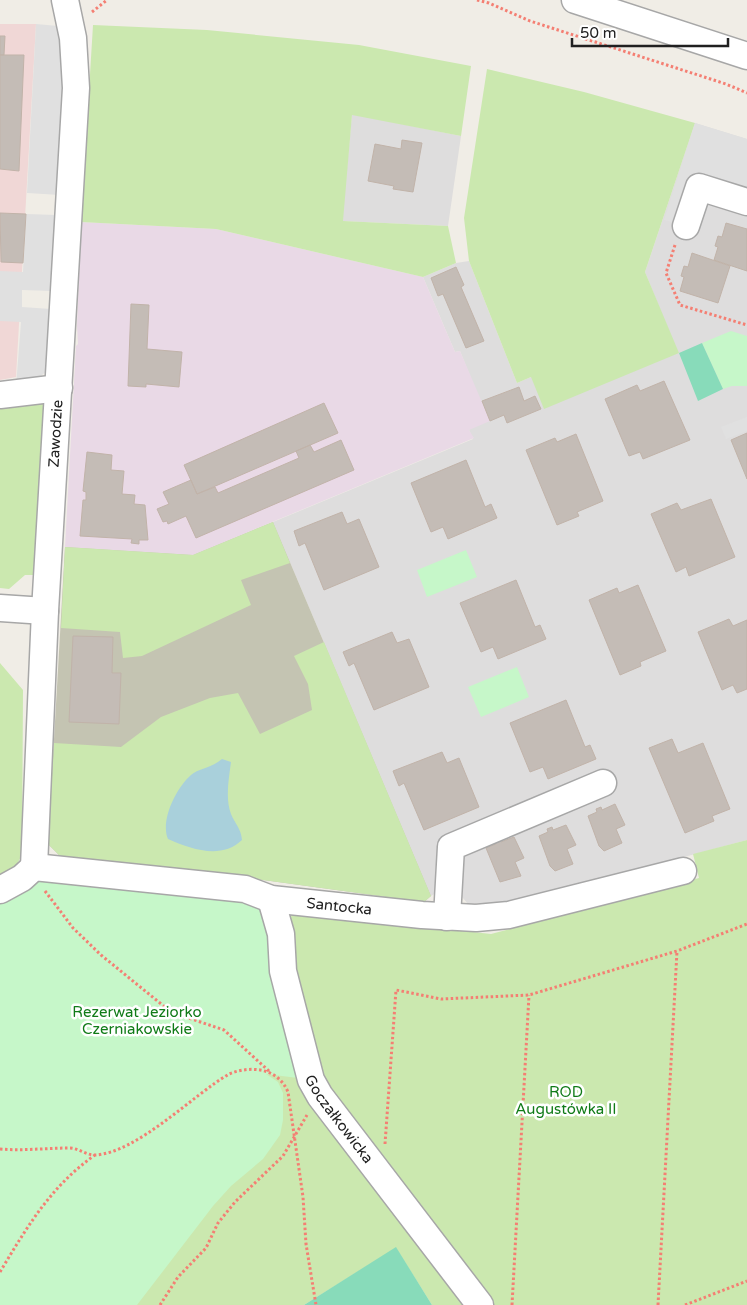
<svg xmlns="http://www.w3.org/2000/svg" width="747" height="1305" font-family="'Varela Round',sans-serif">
<rect width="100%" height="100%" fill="#f0ede6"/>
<path fill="#dedddd" d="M352,114L461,136L448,226L342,221Z
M695,123L747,139V840L551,893L507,902L468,904L457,891L436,893L431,896L273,522L473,439L469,430L480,401L460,351L455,352L423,277L456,263L469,261L517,383L531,377L678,353L645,272Z"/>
<path fill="#f0d7d6" d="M0,24H36L16,377L0,380Z"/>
<path fill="#e9d9e6" d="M81,222L216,229L423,277L455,352L460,351L490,421L469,430L474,438L193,555L65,547L76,346L78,344L77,326Z"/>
<path fill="#c4c4b2" d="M273,522L431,896L424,902L248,878L60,856L48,844L65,547L193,555Z"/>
<path fill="#cbe8af" d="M93,25L207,30L359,45L471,66L461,136L352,115L343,221L448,226L456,263L423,277L216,229L81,222Z
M487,69L584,92L695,123L645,272L679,353L544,409L531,377L517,383L469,261L464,218Z
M45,403L38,575H25L9,589L0,588V406Z
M273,522L290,563L241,580L251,605L142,656L123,658L120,632L61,628L65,547L193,555Z
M324,642L431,896L424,902L248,878L60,856L48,844L54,743L121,747L161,717L210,698L238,693L260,734L312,710L308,684L294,656Z
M0,663L23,690L22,855L16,866L0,874Z
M747,840V1305H489L382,1154L324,1086L293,977L291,912L491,934L699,878L693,854Z
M93,1045L297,1074L466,1305H432L396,1248L304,1305H0Z"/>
<path fill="#c6f7c9" d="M731,331L747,336V386H732L723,389L702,343Z
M466,550L477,577L427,597L417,570Z
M517,667L529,697L481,717L468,687Z
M37,868L226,893L262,908L306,1079L266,1074L278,1082L283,1093V1120L280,1135L263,1159L231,1186L213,1206L137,1305H0V888Z"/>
<path fill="#88dbba" d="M702,343L723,389L698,401L679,353Z
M396,1247L432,1305H304Z"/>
<path fill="#e0e0e0" d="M36,24L58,26L64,87L60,195L27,193Z
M695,123L747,139V212L713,204L686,226L664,220Z
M26,214L57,215L52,291L22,290V307L51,309L47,371L37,379L16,386L21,322L0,321V271L23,272Z
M747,417V431L726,439L721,427Z"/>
<path fill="#a9d0db" d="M222,759L231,762C229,778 225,798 231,814C235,824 241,828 242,840C221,860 191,849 168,839C160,821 176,788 191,775C199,768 210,769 222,759Z"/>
<path fill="#c4bcb6" stroke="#c1b3a9" d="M0,36H5L4,55H0Z
M0,55H24L19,171L0,169Z
M402,140L422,143L413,192L393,189L394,186L368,181L375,144L401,149Z
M0,213L26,214L23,263L1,262Z
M726,223L747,229V271L714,260L718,247L715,246L718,236L722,237Z
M692,253L730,266L718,303L680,291L684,277L681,276L684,266L688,267Z
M456,267L464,285L461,287L484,341L466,348L443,294L438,296L431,278Z
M131,304L149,305L147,349L182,352L179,387L146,384V387L128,386Z
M664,381L690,440L643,459L640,452L629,456L605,399L637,385L640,391Z
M519,387L524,401L535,396L541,409L507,423L504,415L490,421L482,401Z
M324,403L338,433L197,494L184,465Z
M747,433V479L731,440Z
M576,434L603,501L577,512L579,516L557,525L526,450L555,438L557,442Z
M341,440L354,470L196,538L186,516L168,524L167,521L163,522L157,509L169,504L163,492L191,480L197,494L215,487L218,493L299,458L296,451L310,445L314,452Z
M87,452L112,455L111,470L124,471L122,494L135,495L134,504L145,505L148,540H139V544L131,543L132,539L80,536L83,500H86V492L83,491Z
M466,460L485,507L491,504L497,518L448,539L443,527L431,532L411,483Z
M711,499L735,557L689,576L686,567L676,572L651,514L677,503L681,510Z
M342,512L347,524L359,519L379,567L324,590L305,543L299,546L294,531Z
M516,580L535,627L540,625L546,639L498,659L493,647L481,652L460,603Z
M638,585L666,651L640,662L641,666L620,675L589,600L617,588L619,593Z
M729,619L733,626L747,620V689L737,693L733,685L722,690L698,632Z
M392,632L397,643L409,639L429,687L374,710L354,663L349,666L343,652Z
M73,636L113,637L112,673H121L119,724L69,722Z
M566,700L585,747L590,745L596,759L548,779L543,767L530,772L510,723Z
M672,739L678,753L703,743L730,809L712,816L714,821L685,833L649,748Z
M442,752L447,763L459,758L479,807L424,830L404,783L399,786L393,771Z
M615,804L625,825L616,829L622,843L604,851L599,846L588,816L597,812L596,809L601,807L602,810Z
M566,825L576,845L567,849L573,864L555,871L550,866L539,836L548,832L547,829L552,827L553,830Z
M514,837L524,858L515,862L521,876L500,882L486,848L496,844L495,841L499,839L501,842Z"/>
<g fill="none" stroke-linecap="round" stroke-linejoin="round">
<g stroke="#a7a7a7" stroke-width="29">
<g id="minor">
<path d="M575,0L747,56"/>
<path d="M686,226L699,187L747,202"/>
<path d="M0,395L59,388"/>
<path d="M0,608L45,611"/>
<path id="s1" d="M34,867L45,611L76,88L73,38L65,0"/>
<path id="s2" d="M0,890L22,878L34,867L245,889L271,899L422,915L476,918L509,915L683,871"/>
<path id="s3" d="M271,899L281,934L283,971L311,1080L320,1096L480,1305"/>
<path d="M447,917L451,847L603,783"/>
</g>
</g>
<path stroke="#f47f73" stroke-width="3" stroke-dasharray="2.5 2.5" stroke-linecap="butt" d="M477,0L489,3L530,21L726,84L747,93
M92,12L107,0
M675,245L666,273L680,305L747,325
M45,891L73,928L101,955L171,1012L224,1030L270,1072
M385,1144L396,990L441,999L529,995L677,951L747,924
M0,1149C23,1151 46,1148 69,1148C79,1148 85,1155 95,1155C137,1153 193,1095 229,1074C251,1065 278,1068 288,1092L303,1197L306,1244L316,1305
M0,1272C27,1227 51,1186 95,1155
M160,1305L178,1277L206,1248L218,1223L235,1202L283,1156L307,1115
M512,1305L529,995
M658,1305L677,951
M685,1305L747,1281"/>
<use href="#minor" stroke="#fff" stroke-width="26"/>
</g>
<g text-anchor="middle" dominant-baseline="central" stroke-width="5" stroke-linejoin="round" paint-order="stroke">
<g font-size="15" fill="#202020" stroke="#fff">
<text stroke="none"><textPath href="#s1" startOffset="434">Zawodzie</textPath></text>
<text stroke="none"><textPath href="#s2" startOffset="350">Santocka</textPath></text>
<text stroke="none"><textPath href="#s3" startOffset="234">Goczałkowicka</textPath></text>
</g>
<g font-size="15" fill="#107b18" stroke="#fff">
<text x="137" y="1012">Rezerwat Jeziorko<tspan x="137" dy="17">Czerniakowskie</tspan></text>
<text x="566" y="1092">ROD<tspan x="566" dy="17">Augustówka II</tspan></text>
</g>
</g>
<path d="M572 38v8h156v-8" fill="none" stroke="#202020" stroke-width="2.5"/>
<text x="580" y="38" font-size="15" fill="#202020" stroke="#ffffff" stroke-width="4" paint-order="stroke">50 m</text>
</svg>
